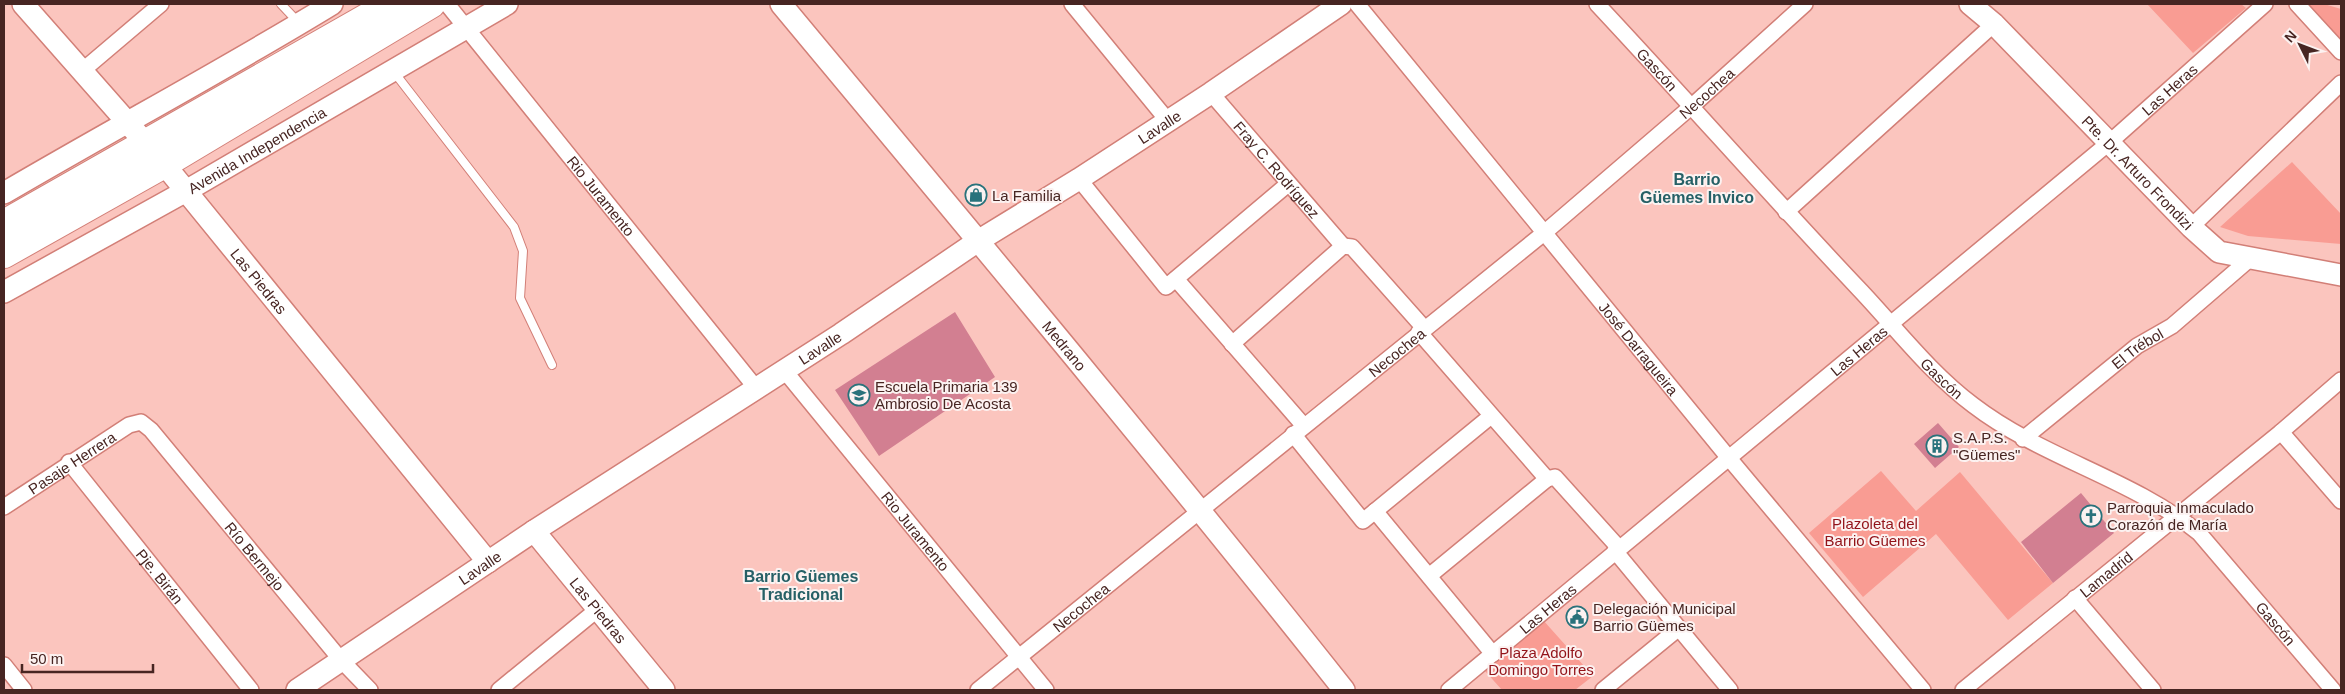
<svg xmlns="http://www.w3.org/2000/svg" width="2345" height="694" font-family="Arial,sans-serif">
<rect width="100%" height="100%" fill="#fbc5be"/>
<path fill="#f99c93" d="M2147,4H2241L2246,8L2193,53Z
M2307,4H2324L2341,9V41Z
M2292,162L2341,214V244L2248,236L2220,227Z
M1881,471L1916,511L1960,472L2053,583L2008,620L1936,534L1863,597L1809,533Z
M1543,620L1593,676L1575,690H1502L1485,671Z"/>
<path fill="#d27f91" d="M955,312L995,377L879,456L835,390Z
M1938,423L1959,447L1935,468L1914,444Z
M2081,493L2114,533L2053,583L2021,542Z"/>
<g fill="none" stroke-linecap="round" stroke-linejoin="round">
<g stroke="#d27f77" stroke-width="10">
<path id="lane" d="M281,4L298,22
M394,72L514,227L523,251L520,298L552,365"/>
</g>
<g stroke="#d27f77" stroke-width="18">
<g id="street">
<path id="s1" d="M447,4L756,388"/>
<path d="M1072,4L1168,121"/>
<path id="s2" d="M1357,4L1728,457L1923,690"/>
<path id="s3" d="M1597,4C1685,98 1770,195 1859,289C1896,328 1930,373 1973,405C2042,458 2131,478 2199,533L2333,690"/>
<path d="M2297,4L2341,52"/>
<path d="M82,71L161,4"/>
<path id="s4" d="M1211,93L1343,246"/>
<path d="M1079,179L1166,287L1288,184"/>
<path d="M1786,212L1994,24"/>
<path d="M2191,227L2341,83"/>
<path d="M1176,279L1304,426"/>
<path d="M1419,332L1547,479"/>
<path d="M1232,344L1343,246L1352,247L1424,328"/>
<path id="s5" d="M784,370L1046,690"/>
<path d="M2281,432L2341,501"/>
<path d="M1293,434L1363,521L1491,416"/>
<path id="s6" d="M2023,439L2137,346L2172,326L2252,257"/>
<path id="s7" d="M69,462L251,690"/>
<path id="s8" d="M4,507L129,425L141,422L151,430L341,660L370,690"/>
<path d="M1375,511L1493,654"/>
<path d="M1615,551L1730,690"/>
<path d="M1429,576L1547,479L1555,477L1619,548"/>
<path d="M2075,598L2153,690"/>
<path d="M4,665L24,690"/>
<path d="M499,690L598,609"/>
<path id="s9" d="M978,690L1544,233L1692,106L1805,4"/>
<path id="s10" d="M1449,690L2110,142L2265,4"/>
<path d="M1603,690L1679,628"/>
<path id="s11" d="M1963,690L2281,432L2341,380"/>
</g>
</g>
<g stroke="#d27f77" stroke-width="24">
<g id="secondary">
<path id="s12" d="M23,4L164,164L488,562"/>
<path id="s13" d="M781,4C970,231 1160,458 1344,690"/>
<path id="s14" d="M1970,4L1994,24L2191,227L2219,252L2341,275"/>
<path d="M4,193C113,129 224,70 332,4"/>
<path id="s15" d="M4,292L186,191L507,4"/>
<path id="s16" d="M534,531L664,690"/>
<path id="s17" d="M297,690L534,531L841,334L978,241L1079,179L1211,93L1341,4"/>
</g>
</g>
<g stroke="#d27f77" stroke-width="30">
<path id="highway" d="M4,224L391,4
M4,254L164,164L431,4"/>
</g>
<use href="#lane" stroke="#fff" stroke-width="8"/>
<use href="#street" stroke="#fff" stroke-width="15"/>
<use href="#secondary" stroke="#fff" stroke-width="21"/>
<use href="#highway" stroke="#fff" stroke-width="28"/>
</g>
<defs>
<g id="shop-ring" transform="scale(1.125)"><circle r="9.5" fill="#fcf2f1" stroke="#29727b" stroke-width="1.5"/><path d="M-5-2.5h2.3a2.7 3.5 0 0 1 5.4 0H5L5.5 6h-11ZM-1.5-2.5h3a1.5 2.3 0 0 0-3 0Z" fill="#29727b"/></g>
<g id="school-ring" transform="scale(1.125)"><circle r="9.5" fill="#fcf2f1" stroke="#29727b" stroke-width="1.5"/><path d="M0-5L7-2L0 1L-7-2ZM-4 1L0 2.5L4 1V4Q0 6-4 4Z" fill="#29727b"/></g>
<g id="building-ring" transform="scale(1.125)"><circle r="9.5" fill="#fcf2f1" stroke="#29727b" stroke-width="1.5"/><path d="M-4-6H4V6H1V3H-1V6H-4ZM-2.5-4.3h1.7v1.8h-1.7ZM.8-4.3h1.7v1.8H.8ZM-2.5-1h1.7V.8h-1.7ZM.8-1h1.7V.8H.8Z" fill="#29727b"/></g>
<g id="church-ring" transform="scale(1.125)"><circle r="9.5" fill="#fcf2f1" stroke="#29727b" stroke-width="1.5"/><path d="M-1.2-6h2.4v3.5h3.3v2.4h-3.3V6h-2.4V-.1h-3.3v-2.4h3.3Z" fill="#29727b"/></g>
<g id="civic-ring" transform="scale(1.125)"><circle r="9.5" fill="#fcf2f1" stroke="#29727b" stroke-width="1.5"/><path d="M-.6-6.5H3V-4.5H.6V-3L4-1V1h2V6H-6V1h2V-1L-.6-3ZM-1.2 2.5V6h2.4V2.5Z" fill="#29727b"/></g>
</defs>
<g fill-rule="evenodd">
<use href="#shop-ring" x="976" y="195"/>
<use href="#school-ring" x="859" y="395"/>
<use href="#building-ring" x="1937" y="446"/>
<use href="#church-ring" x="2091" y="516"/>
<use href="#civic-ring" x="1577" y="617"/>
</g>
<g text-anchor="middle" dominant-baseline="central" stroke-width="4" stroke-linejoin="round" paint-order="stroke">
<g font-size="15" fill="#472522" stroke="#fcf2f1">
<text stroke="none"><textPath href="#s3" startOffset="89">Gascón</textPath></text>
<text stroke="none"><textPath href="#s10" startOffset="938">Las Heras</textPath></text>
<text stroke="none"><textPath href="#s9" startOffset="942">Necochea</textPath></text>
<text stroke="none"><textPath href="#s17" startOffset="1030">Lavalle</textPath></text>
<text stroke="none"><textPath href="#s15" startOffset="290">Avenida Independencia</textPath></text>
<text stroke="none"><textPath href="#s4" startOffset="101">Fray C. Rodríguez</textPath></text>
<text stroke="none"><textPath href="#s14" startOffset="238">Pte. Dr. Arturo Frondizi</textPath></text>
<text stroke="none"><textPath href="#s1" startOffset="246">Rio Juramento</textPath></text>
<text stroke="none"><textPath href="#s12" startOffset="364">Las Piedras</textPath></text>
<text stroke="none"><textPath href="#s13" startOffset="444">Medrano</textPath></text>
<text stroke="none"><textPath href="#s17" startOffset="625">Lavalle</textPath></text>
<text stroke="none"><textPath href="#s2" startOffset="445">José Darragueira</textPath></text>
<text stroke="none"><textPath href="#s6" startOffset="146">El Trébol</textPath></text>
<text stroke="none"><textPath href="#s10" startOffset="532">Las Heras</textPath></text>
<text stroke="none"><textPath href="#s9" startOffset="538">Necochea</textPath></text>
<text stroke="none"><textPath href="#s3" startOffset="509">Gascón</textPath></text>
<text stroke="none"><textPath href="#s8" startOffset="81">Pasaje Herrera</textPath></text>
<text stroke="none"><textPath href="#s5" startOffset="208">Rio Juramento</textPath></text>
<text stroke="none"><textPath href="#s8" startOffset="338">Río Bermejo</textPath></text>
<text stroke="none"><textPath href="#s17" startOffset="220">Lavalle</textPath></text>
<text stroke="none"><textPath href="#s11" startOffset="184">Lamadrid</textPath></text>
<text stroke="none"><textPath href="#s7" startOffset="146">Pje. Birán</textPath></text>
<text stroke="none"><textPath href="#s9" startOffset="132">Necochea</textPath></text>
<text stroke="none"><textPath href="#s10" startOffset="128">Las Heras</textPath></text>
<text stroke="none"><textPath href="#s16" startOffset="102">Las Piedras</textPath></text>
<text stroke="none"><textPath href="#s3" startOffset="929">Gascón</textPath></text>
</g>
<g font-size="15" fill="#472522" stroke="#fcf2f1" text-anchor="start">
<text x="992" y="195">La Familia</text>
<text x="875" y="386">Escuela Primaria 139<tspan x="875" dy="17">Ambrosio De Acosta</tspan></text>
<text x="1953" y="437">S.A.P.S.<tspan x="1953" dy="17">"Güemes"</tspan></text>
<text x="2107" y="507">Parroquia Inmaculado<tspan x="2107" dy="17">Corazón de María</tspan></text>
<text x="1593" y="608">Delegación Municipal<tspan x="1593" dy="17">Barrio Güemes</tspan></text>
</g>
<g font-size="15" fill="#921319" stroke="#fcf2f1">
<text x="1875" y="523">Plazoleta del<tspan x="1875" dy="17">Barrio Güemes</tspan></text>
<text x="1541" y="652">Plaza Adolfo<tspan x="1541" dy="17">Domingo Torres</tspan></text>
</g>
<g font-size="16" font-weight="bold" fill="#266066" stroke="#fcf2f1">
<text x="1697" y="179">Barrio<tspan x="1697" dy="18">Güemes Invico</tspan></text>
<text x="801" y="576">Barrio Güemes<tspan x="801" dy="18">Tradicional</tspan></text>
</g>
</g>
<rect width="2345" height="694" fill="none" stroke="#472522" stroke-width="10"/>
<g transform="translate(2300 45) rotate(312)" stroke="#fcf2f1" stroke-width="4" paint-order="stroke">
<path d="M0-4L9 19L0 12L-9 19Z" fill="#472522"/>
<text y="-8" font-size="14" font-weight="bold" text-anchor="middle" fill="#472522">N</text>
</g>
<path d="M22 664v8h131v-8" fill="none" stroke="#472522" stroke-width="2.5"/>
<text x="30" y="664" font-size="15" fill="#472522" stroke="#fcf2f1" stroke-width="4" paint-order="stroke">50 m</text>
</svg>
